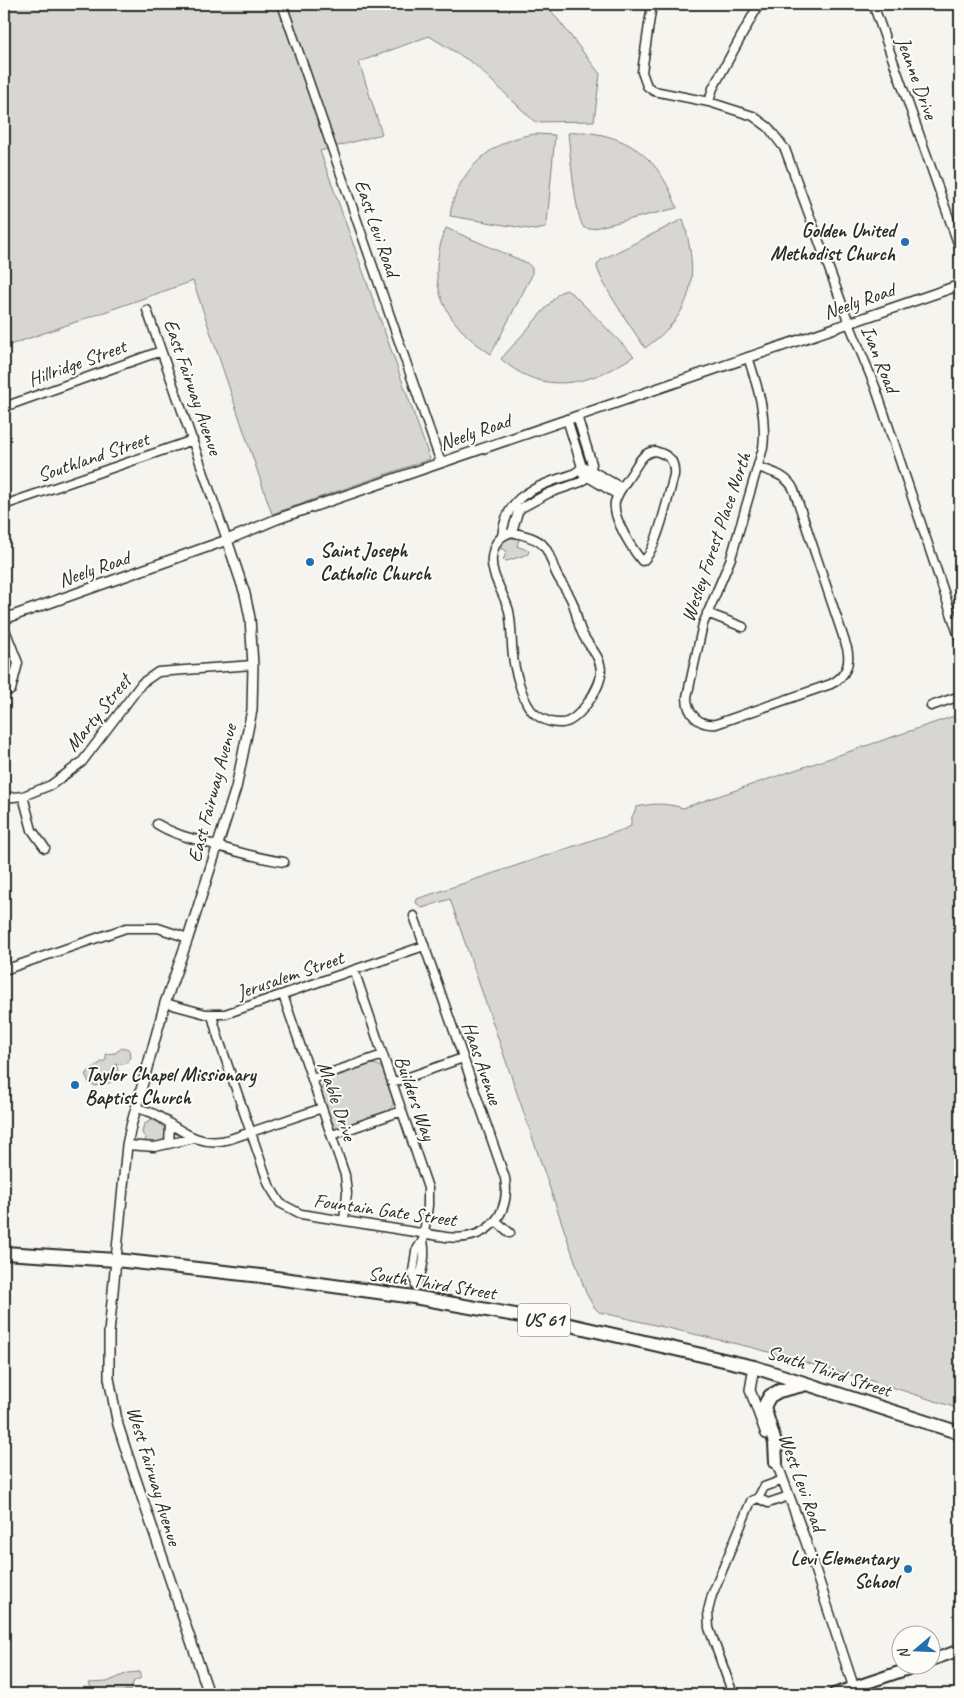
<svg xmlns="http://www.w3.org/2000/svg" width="964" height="1698" font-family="Caveat,sans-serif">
<rect width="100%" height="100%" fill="#f5f4ef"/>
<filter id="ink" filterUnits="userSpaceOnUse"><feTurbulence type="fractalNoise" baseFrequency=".02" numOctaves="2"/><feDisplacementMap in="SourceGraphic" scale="10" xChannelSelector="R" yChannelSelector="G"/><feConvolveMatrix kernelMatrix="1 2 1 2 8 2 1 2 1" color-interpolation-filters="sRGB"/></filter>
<g filter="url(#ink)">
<path fill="#d7d6d2" stroke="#81807e" d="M4,4H546L600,74L594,121L535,122L473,63L429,36L359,62L382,134L320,151L430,459L272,514L193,281L4,347Z
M584,132C634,137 661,162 677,208L590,229L584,228C575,217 570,150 568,133Z
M535,134L555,135L547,223L545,228L535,230L450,216C455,173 492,139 535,134Z
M683,219C699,275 696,312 645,348C636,334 597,279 597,265L601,260Z
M446,228L527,263L532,268V275L491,354C443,323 424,283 446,228Z
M566,290L574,295L634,356C590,385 544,397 501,359L559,293Z
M512,538L519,539L517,546L529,551L528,554L507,561L503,560L507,551L500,548C500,542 506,539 512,538Z
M960,714V1409L879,1383L754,1348L599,1312L594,1307L586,1293L450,899L422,908L416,903L417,899L625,829L631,826V819L637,807C653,803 666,803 683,808Z
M122,1048H126L130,1050L131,1058L124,1064H116L118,1070L116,1078L109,1083H102L96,1086L90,1084L86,1077L87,1073C92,1068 99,1063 106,1060V1054L115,1053Z
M371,1064L378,1065L382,1068L393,1100V1105L388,1111L341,1127L335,1126L332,1122C328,1111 315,1090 326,1080Z
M150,1119L158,1122L166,1130V1138C160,1142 152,1144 145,1142L146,1139L142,1133L144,1124L149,1122Z
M139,1672L141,1678L134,1681L130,1691L126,1690C121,1694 105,1697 97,1694C93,1692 91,1687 89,1683L107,1682L128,1673Z"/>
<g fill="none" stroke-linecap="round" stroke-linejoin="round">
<g stroke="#2b2b2b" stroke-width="11">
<path id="minor" d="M282,4L441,463
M652,4L642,72L647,86L654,91L709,102L753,116L768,127L785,149L849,323L876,389L960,640
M873,4L960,249
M709,102L713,88L759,4
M147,310L227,540
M748,357C758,388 767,415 763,448L731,558L703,624L687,697C687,714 699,726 716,724L831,684C845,677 851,664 847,648L794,490C787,475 772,472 758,467
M4,407L161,351
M655,451C669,455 675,460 674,475C670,490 655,557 642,561C632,549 612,518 615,502C618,491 627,481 633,471C639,462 643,452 655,451Z
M587,468L622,488
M583,474L618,495
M4,505L193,440
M512,532C522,535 536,537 543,545C550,552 552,564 556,573C560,582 567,590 571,599C577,610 576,622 583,635C589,647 601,656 601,672C601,688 578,722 562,723C550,724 535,717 529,707C522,697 514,668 513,656C511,641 512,626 509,611C504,593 490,575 492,557C494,543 499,536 512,532Z
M512,532L518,512L521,508L549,493L581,482L589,475L592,464L577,416
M502,536C506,500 527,490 558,479C567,476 576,475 582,467L567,419
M707,613L743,627
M4,627L18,663L11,690
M931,706L960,696
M23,796L32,830L45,848
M4,798L23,796L51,785L82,762L142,683L158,672L253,665
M157,824C173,834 190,838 208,843C233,851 258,858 284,862
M4,970L126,928H158L188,938
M354,970L428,1188V1206L423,1240L416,1251L413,1272L416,1286
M283,995L345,1175L347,1193L344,1220
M165,1003L206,1014H225L424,946
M212,1015L218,1037L269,1185L280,1203L301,1214L446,1237C485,1242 511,1217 505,1178L414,916
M312,1079L383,1055
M392,1083L463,1058
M136,1108C143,1110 152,1112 158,1116C182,1131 200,1148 230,1139L322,1108
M332,1135L402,1111
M169,1144L170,1125
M127,1145L155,1147L194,1138
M496,1221L510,1233
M416,1286C423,1270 426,1257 423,1240
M758,1498L768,1503L789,1496
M758,1498L764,1487L783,1480
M733,1694L709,1628L708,1611L712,1595L751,1501L758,1498"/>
</g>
<g stroke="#2b2b2b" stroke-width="12">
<path id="tertiary" d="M4,619L227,540L277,519L960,285
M754,1367L750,1390L766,1434
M775,1458L806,1542L856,1694
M209,1694L126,1450L118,1425L109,1378V1333L127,1145L131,1126L165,1003L188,938L236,788L252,710L253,665L250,618L245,594L227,540"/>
</g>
<g stroke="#2b2b2b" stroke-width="14">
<path id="secondary" d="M932,1660L960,1650
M834,1694L917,1666"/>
</g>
<g stroke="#2b2b2b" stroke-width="16">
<path id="trunk" d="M4,1253L116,1260L261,1276L414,1297L566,1324L754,1367L960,1433
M776,1462L775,1443L764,1407L767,1401L770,1396L779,1391L807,1384"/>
</g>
<use href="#minor" stroke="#fdfcf7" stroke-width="8"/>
<use href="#tertiary" stroke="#fdfcf7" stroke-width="9"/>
<use href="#secondary" stroke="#fdfcf7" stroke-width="10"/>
<use href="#trunk" stroke="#fdfcf7" stroke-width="12"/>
</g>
</g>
<g fill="#1f6fb2" stroke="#fdfcf7" stroke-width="2">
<circle cx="905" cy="242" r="5"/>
<circle cx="310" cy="562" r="5"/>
<circle cx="75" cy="1085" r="5"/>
<circle cx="908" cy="1569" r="5"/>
</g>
<g text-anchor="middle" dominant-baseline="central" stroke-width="4" stroke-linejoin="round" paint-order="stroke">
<rect fill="#fdfcf7" stroke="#6a6a68" stroke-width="1" x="518" y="1303.5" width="52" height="33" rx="4"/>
<g font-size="19" font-weight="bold" fill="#2b2b2b">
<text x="544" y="1320">US 61</text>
</g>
<g font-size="20" fill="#2b2b2b" stroke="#fdfcf7">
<text transform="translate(917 78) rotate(70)">Jeanne Drive</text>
<text transform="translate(377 228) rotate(71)">East Levi Road</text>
<text transform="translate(859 301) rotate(-19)">Neely Road</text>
<text transform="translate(880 359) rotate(68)">Ivan Road</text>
<text transform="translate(77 363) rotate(-20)">Hillridge Street</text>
<text transform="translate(193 387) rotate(71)">East Fairway Avenue</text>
<text transform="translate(475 432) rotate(-19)">Neely Road</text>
<text transform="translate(93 457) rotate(-19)">Southland Street</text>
<text transform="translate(716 537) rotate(-71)">Wesley Forest Place North</text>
<text transform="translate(94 569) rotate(-19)">Neely Road</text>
<text transform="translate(98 713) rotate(-51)">Marty Street</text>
<text transform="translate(212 793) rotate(-75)">East Fairway Avenue</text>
<text transform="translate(290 975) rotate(-19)">Jerusalem Street</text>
<text transform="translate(482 1063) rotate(71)">Haas Avenue</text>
<text transform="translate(415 1098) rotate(71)">Builders Way</text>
<text transform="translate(337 1101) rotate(71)">Mable Drive</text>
<text transform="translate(385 1210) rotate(8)">Fountain Gate Street</text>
<text transform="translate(432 1283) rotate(9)">South Third Street</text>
<text transform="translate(829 1371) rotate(18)">South Third Street</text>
<text transform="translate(154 1476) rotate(73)">West Fairway Avenue</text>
<text transform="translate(802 1482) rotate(70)">West Levi Road</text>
</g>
<g font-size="20" font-weight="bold" fill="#2b2b2b" stroke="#fdfcf7" text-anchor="end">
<text x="895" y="230">Golden United<tspan x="895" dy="23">Methodist Church</tspan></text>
<text x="320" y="550" text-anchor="start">Saint Joseph<tspan x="320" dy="23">Catholic Church</tspan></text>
<text x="85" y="1074" text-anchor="start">Taylor Chapel Missionary<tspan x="85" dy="23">Baptist Church</tspan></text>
<text x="898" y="1558">Levi Elementary<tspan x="898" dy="23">School</tspan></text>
</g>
</g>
<rect width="964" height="1698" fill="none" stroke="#fdfcf7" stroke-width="20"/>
<rect x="10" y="10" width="944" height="1678" fill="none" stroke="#2b2b2b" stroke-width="2" filter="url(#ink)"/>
<g transform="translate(916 1650) rotate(251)"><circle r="24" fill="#fdfcf7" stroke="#a9a8a5"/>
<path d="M0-4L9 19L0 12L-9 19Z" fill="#1f6fb2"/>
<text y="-8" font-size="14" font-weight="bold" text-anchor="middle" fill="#2b2b2b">N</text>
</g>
</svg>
